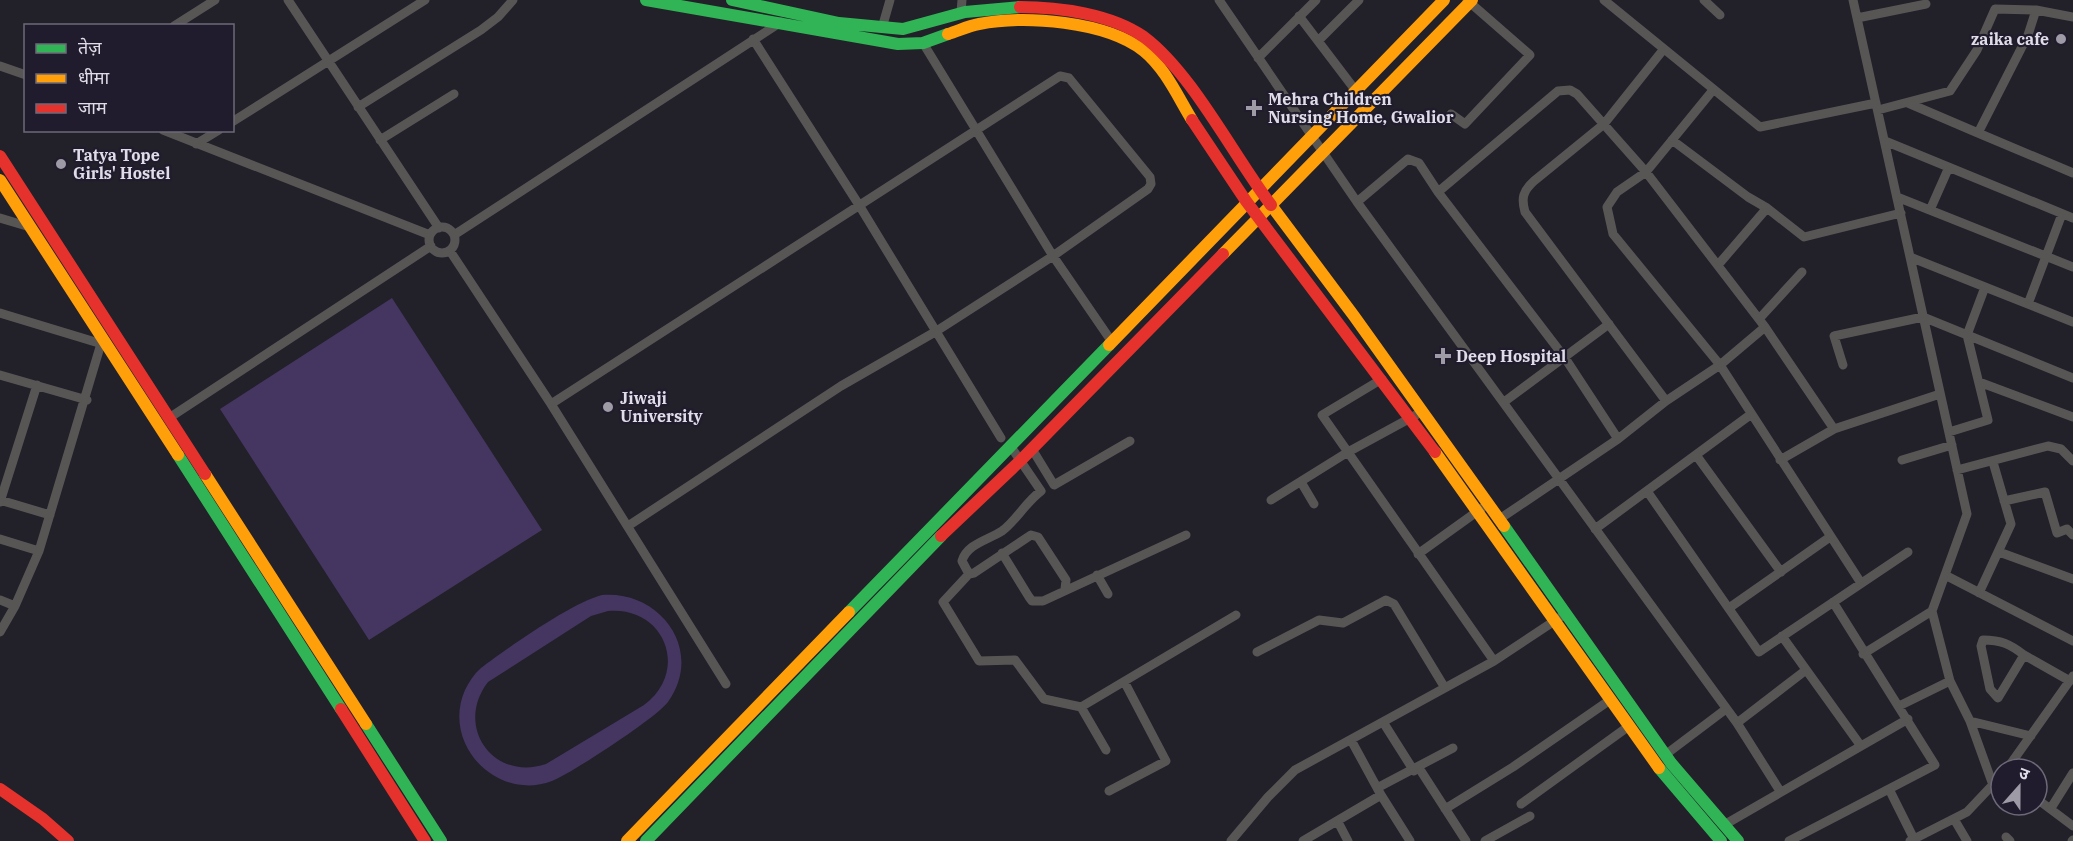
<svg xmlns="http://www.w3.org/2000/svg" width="2073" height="841" font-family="'IBM Plex Serif','Noto Sans Devanagari',serif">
<rect width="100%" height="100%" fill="#222029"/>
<path fill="#443660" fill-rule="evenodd" d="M392,298L542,530L369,640L220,409Z
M602,595C660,590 705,650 668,702C656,718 572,773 552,781C497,802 441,744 465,690C469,682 474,674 481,668C506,649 573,602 602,595ZM608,611C665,606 690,671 644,705L546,764C493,782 454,726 488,682L591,616Z"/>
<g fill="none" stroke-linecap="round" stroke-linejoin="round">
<path stroke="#585654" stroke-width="9" d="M288,0L439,228
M1219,0L1357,202L1737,723L1780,791
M1604,0L1760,127L1876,103
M1704,0L1720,15
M1853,0L1967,514L1932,611L1950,681L1970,721L1993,785
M2036,10L2028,35L1978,133L2073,173
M961,12L962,0
M1299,16L1356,91
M1857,18L1926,4
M174,26L215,0
M882,28L890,0
M753,39L859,205L1001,438
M1318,41L1359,0
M923,43L1053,256L1112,342
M1663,50L1604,124L1534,181C1523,191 1521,198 1525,212L1666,401
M1258,58L1316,0
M0,66L26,75
M1713,90L1646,172L1617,192L1607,207L1613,234L1720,365L1861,583
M1908,103L1978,133
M358,107L481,30L498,17L513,0
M1878,110L1950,91L1977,50L1995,9L2036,10L2073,17
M1451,114L1465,124L1530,55L1467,0
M232,122L425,0
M163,130L430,235
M380,140L454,94
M1672,140L1748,197L1767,208L1718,265
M1885,141L2073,218
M196,144L219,130
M1438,192L1558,91L1570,90L1577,94L1646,172L1765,327L1720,365L1666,401L1618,439L1498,520
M1897,197L2073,267
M1357,202L1408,159L1419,163L1438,192L1565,358L1618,439
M1767,208L1804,237L1901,213
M1930,210L1949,167
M0,218L30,227
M429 240a13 13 0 1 1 26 0a13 13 0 1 1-26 0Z
M454,235L781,22
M450,251L551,404L726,684
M1910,257L1985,287L1967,335L1988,420L1949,432
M1985,287L2073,322
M2028,304L2062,214
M0,313L102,344
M1759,319L1802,272
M1765,327L1834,429L1940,394
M1843,365L1834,336L1923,317L2073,378
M0,375L87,400
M1382,379L1322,415L1494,661
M1979,382L2073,417
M1504,402L1609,324
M551,404L1060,76L1069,78L1150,177L1151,184L1148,189L1053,256L935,332L841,386L628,526
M169,418L431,246
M1011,447L1041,491C1026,502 1015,522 1002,531C988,540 967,544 962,561L969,574L974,573L1031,535L1038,537L1066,580L1065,589
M1032,449L1054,485L1130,441
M1696,455L1781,572
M1780,460L1834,429
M1902,460L1952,445
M1957,470L2048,446L2061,449L2073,461
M1301,482L1314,504
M1647,491L1759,652L1908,552
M0,500L50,515
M1271,500L1348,452L1416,415
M2004,501L2045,492L2057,533L2067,529L2073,535
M0,502L37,385
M1595,529L1750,415
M0,539L39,551L103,337
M1999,552L2073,579
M1002,553L1029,597L1032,601H1043L1186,535
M1418,554L1482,508
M969,574L943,602L979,661L1015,660L1044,699L1081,707
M1097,575L1108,594
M1945,575L2073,641
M1979,593L2011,524L1993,462
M0,600L15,606
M1729,608L1830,537
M0,632L15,606L39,551
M1782,636L1861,746
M1257,652L1319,620L1343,623L1386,600L1394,604L1445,688
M1863,654L1932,611
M2024,655C2010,644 2001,640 1983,640L1981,646L1990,689L1998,698L2024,655L2070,681
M1899,706L1950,681
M1970,721L2031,736
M1383,722L1414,771
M1737,723L1806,670
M1106,750L1081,707L1236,615
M1665,755L1726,709
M1419,768L1466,841
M2007,769L2073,676
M1377,788L1453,748
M1889,789L1915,841
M1109,791L1166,761L1125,683
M1381,795L1410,841
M2037,799L2073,826
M1521,804L1629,726
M2051,808L2073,773
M1445,809L1513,767L1610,700
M1954,819L1967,841
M1338,822L1348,841
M1724,825L1908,719
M2006,837L2010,841
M1231,841L1268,797L1295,770L1494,661L1565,614
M1303,841L1381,795L1351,740
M1485,841L1530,816
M1789,841L1935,765L1833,602
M1910,841L1967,812L2001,776
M2072,841L2073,840"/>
<path stroke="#30b455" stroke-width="12" d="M646,0L898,44L923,43L948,34
M732,0L839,23L903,29L965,12L1020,7
M178,455L341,709
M1504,526L1671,763L1738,841
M849,612L1109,345
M366,724L441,841
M1659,768L1721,841
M646,841L941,536"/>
<path stroke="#ff9f0a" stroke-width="12" d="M948,34C958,31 968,26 979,24C1025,15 1106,21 1144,51C1165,68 1178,97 1192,120
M0,180L178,455
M1271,205L1354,316L1504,526
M1223,254L1472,0
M1109,345L1444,0
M1435,452L1659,768
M205,474L366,724
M627,841L849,612"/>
<path stroke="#e5322d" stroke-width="12" d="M1020,7C1059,7 1111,14 1144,37C1192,73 1233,155 1271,205
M1192,120L1246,201L1435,452
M0,156L205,474
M941,536L1021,460L1223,254
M341,709L425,841
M0,789L43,819L68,841"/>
</g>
<g fill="#9e9ba6" stroke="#211c2d" stroke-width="2">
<circle cx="2061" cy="39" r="6"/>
<path d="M1251 99h6v6h6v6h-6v6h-6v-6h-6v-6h6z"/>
<circle cx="61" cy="164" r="6"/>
<path d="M1440 347h6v6h6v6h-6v6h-6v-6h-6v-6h6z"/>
<circle cx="608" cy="407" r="6"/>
</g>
<g text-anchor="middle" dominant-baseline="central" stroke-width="4.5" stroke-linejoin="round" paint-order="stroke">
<g font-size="16" font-weight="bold" fill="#e0dde9" stroke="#211c2d" text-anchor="start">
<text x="2049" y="39" text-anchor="end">zaika cafe</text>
<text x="1268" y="99">Mehra Children<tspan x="1268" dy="18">Nursing Home, Gwalior</tspan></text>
<text x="73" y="155">Tatya Tope<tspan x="73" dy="18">Girls' Hostel</tspan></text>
<text x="1456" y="356">Deep Hospital</text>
<text x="620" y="398">Jiwaji<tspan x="620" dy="18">University</tspan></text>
</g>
</g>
<rect x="24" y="24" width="210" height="108" fill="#211c2d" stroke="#6d6978" stroke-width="1.5"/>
<rect x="36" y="44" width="30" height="9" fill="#30b455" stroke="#6d6978" stroke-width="1.5"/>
<text x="78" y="54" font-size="18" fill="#e0dde9">तेज़</text>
<rect x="36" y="74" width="30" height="9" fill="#ff9f0a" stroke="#6d6978" stroke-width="1.5"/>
<text x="78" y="84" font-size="18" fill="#e0dde9">धीमा</text>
<rect x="36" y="104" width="30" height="9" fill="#e5322d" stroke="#6d6978" stroke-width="1.5"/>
<text x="78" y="114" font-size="18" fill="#e0dde9">जाम</text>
<g transform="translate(2019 787) rotate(21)"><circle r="28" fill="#211c2d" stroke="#6d6978" stroke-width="1.5"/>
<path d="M0-4.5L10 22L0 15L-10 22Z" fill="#9e9ba6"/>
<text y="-9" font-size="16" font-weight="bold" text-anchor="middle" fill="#e0dde9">उ</text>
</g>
</svg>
